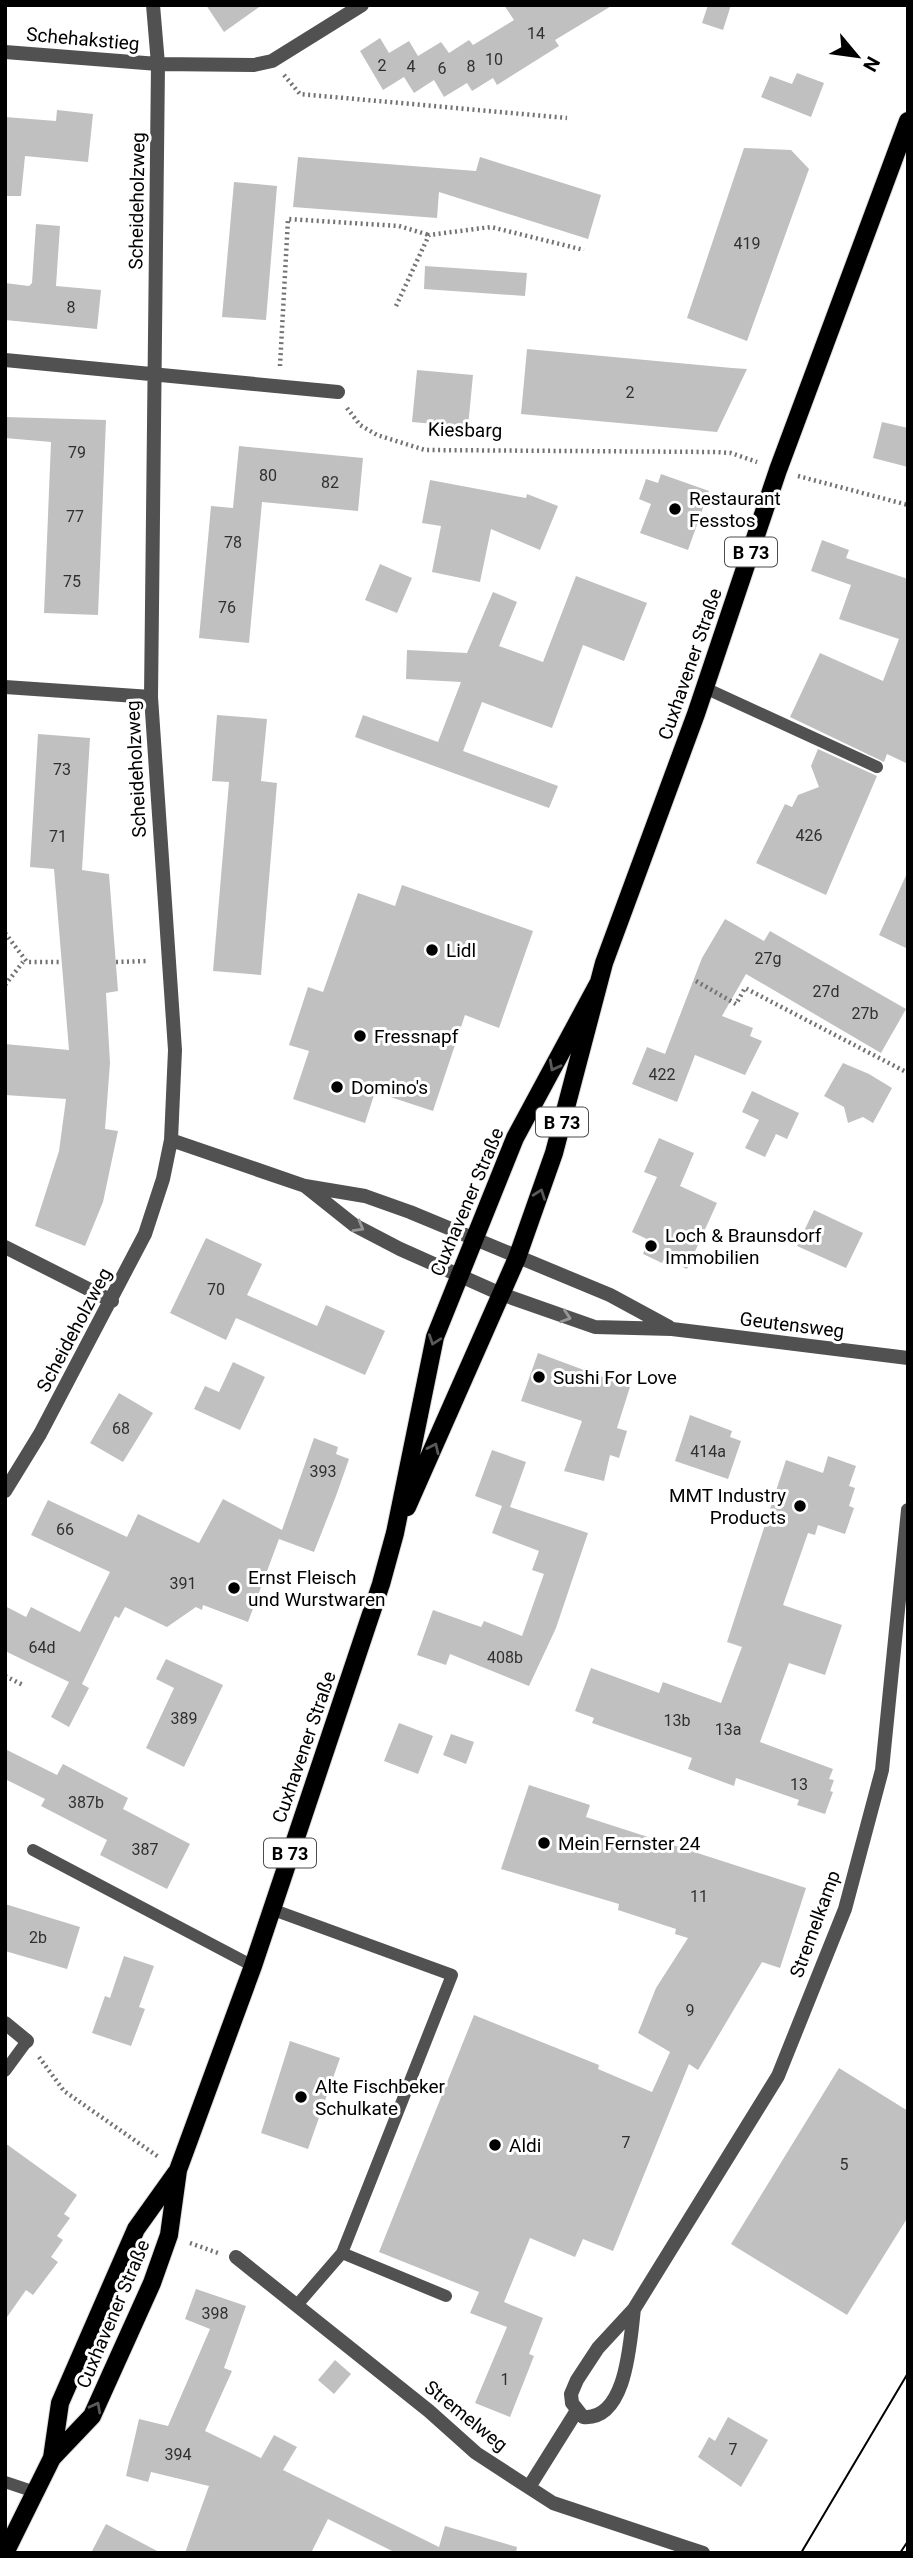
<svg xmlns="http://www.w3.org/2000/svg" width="913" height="2558" font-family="Roboto,sans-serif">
<rect width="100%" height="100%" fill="#fff"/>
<path fill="#c0c0c0" d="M206,5H262L224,32Z
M504,5H613L555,40L559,46L497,85L493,78L472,91L467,83L444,97L434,80L414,93L404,77L383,90L360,51L380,38L389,53L409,41L418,56L441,42L449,53L469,40L473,45L514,20Z
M708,5H731L723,30L702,23Z
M797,73L824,83L811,117L761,97L770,76L792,84Z
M57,110L93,114L88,162L25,156L21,196H5V117L56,121Z
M744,148L791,150L809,169L747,341L687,318Z
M298,157L476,171L480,157L601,195L588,239L439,192L437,218L293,207Z
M234,182L277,186L266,320L222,317Z
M36,224L60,226L56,286L101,290L97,329L5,320V283L29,286L32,283Z
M425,266L527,273L525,296L424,289Z
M527,349L732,368L747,369L717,432L521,414Z
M417,370L473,375L468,427L412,422Z
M5,417L106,420L98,615L44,613L51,442L5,438Z
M882,422L908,428V467L873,458Z
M239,446L363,458L358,511L262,502L249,643L199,638L211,506L233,508Z
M661,474L709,491L688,550L640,533L651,504L639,499L646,479L658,483Z
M430,480L526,498L527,494L558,506L540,550L491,529L480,582L432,572L441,526L422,523Z
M822,540L849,550L846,558L908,579V764L887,754L884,762L790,717L820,653L883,681L899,639L839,619L851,585L811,571Z
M380,564L412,578L397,613L365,600Z
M576,576L647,603L624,661L583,645L552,728L482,702L463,751L558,786L549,808L355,737L363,715L438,742L461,682L406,679L407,650L467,653L493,592L517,602L499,646L543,662Z
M217,715L267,719L261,781L277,783L261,975L213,971L229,782L212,781Z
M38,734L90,738L82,870L109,874L118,991L106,993L110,1063L105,1129L118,1131L103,1202L85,1246L35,1226L59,1151L66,1099L5,1095V1044L69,1050L54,869L30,867Z
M818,749L877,776L826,895L756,863L785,804L792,807L798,795L819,787L811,766Z
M908,871V949L879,935Z
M402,885L533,931L499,1028L465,1015L433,1111L375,1092L365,1123L293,1099L309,1051L289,1045L308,987L323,992L358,893L395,906Z
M725,919L764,941L770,931L906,1009L881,1053L746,974L722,1016L753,1028L750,1036L762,1041L745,1075L695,1055L677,1102L632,1084L647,1047L665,1054L702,958Z
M843,1063L869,1074L892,1088L873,1123L863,1117L848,1123L844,1107L824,1096Z
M752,1091L799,1113L787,1139L776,1134L765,1157L745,1148L759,1120L742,1112Z
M659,1138L694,1153L680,1186L717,1203L687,1269L664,1259L662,1263L643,1254L649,1240L632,1232L657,1177L644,1172Z
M814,1210L863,1233L846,1268L797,1246Z
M206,1238L262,1264L247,1295L317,1326L326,1305L385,1331L365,1375L236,1318L226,1340L170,1313Z
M538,1353L630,1387L617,1428L627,1431L619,1458L610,1455L604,1481L564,1471L582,1421L521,1401Z
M233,1362L265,1377L240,1430L194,1409L205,1386L219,1392Z
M119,1393L153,1413L123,1462L90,1443Z
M690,1415L732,1431L730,1437L741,1441L728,1479L675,1461Z
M314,1438L338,1447L336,1454L349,1459L336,1496L314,1552L279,1539L248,1622L203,1605L202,1610L196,1607L167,1627L125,1607L119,1618L115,1616L82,1684L89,1688L69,1727L51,1717L69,1682L5,1651V1606L26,1617L31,1607L80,1632L110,1572L31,1535L48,1500L127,1537L138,1514L199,1543L223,1499L282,1530Z
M492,1450L526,1462L510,1507L588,1533L556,1628L529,1686L450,1654L446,1665L417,1655L433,1610L481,1627L484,1621L522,1636L544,1574L532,1570L539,1551L492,1533L502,1506L475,1496Z
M828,1456L856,1466L849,1486L855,1488L849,1506L854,1508L845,1534L818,1525L815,1535L808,1533L783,1605L842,1625L825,1675L789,1663L760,1742L833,1769L829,1779L834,1780L830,1791L833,1792L825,1814L797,1805L799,1800L736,1778L734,1786L688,1769L692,1758L592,1723L594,1718L575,1711L591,1668L659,1693L663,1682L721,1703L742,1647L727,1642L786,1460L823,1473Z
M166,1659L223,1685L184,1767L146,1748L174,1688L156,1679Z
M399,1723L433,1736L418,1774L384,1761Z
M451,1734L474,1742L466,1764L443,1755Z
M5,1749L57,1775L63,1764L128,1798L123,1809L190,1844L167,1889L100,1855L107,1840L41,1806L45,1799L5,1779Z
M529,1785L590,1805L586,1817L806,1888L780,1968L762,1962L698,2070L689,2064L613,2251L583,2239L575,2257L530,2238L504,2302L543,2318L529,2354L534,2356L510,2417L475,2403L507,2327L470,2313L479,2292L379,2252L474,2015L599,2065L598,2069L652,2092L670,2052L638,2033L656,1988L688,1938L675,1934L676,1929L618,1910L619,1904L501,1869Z
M5,1904L80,1927L67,1969L5,1951Z
M124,1956L154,1966L139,2007L145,2009L131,2046L92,2033L105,1996L110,1998Z
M290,2041L340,2058L308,2149L261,2133Z
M839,2068L908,2111V2217L847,2315L731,2244Z
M5,2143L77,2195L64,2214L70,2218L57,2236L63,2240L51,2257L58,2262L33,2295L26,2290L5,2320Z
M196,2289L246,2306L224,2368L232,2371L205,2431L261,2458L274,2435L297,2447L283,2470L439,2547L445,2526L517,2547L516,2553H396L328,2519L311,2553H185L209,2486L151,2472L148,2482L126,2476L139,2419L168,2426L210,2329L185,2319Z
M335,2360L351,2374L334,2394L318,2380Z
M728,2417L768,2440L741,2487L698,2457L709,2437L715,2441Z
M106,2524L161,2553H91Z"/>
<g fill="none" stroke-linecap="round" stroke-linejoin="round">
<g stroke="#dbdbdb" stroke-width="20">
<path id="primary" d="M407,1507L517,1258L554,1153L604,963L696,714L778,470L908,121
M52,2458L60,2403L136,2229L176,2173
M5,2553L52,2458L92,2416L152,2283L169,2235L178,2170L253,1966L381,1584L395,1533L435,1337L515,1138L598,984"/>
</g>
<path stroke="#737373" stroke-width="4.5" stroke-dasharray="2 3.5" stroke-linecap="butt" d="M284,75L300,94L567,118
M396,306L429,235L491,227L584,250
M280,366L288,219L399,226L429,235
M347,408L360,425L377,435L425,450L716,452L731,453L757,462
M798,476L908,505
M5,933L27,962H61
M116,962L148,961
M696,981L736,1004L745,988L908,1073
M5,985L23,962
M5,1676L23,1685
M39,2057L64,2091L160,2158
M190,2243L218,2253"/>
<path stroke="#515151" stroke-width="12" d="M705,688L877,767
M33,1850L253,1966
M271,1909L452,1975L342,2253
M5,2071L27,2041
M297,2305L342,2253L446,2296
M5,2482L35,2492"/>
<path stroke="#515151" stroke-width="14" d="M5,52L158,64L254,65L272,61L362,5
M5,360L338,392
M5,687L151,697
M171,1140L305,1186L365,1196L410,1212L610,1295L669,1327
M305,1186L354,1225L400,1249L501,1294L595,1327L672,1329L908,1358
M5,1247L112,1301
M5,1491L40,1434L145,1234L163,1179L171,1140L175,1050L151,697L158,64L153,5
M5,2023L27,2041
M236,2257L429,2411L476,2453L553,2503L703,2553
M634,2309C630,2341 627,2421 583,2417L572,2403L571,2394L577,2380L598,2348L634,2309L778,2076L845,1909L882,1770L908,1510
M529,2487L576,2412"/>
<use href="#primary" stroke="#000" stroke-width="18"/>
<path stroke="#000" stroke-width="2" d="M801,2553L908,2373
M900,2553L908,2541"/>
</g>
<defs><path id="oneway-chevron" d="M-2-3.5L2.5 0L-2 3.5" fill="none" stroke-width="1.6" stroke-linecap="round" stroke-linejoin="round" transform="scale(1.75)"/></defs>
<g stroke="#595959">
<use href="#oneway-chevron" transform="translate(554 1066) rotate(118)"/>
<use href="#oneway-chevron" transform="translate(540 1194) rotate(-70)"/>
<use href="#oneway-chevron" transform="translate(434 1340) rotate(109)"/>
<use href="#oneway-chevron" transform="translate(434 1448) rotate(-65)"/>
<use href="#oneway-chevron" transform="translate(96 2407) rotate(-62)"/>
</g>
<g stroke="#979797">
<use href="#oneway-chevron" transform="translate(359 1227) rotate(30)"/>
<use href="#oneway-chevron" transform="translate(566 1317) rotate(18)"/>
</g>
<g fill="#000" stroke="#fff" stroke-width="2.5">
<circle cx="675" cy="509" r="7"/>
<circle cx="432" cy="950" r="7"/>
<circle cx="360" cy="1036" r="7"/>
<circle cx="337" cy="1087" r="7"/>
<circle cx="651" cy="1246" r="7"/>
<circle cx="539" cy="1377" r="7"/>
<circle cx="800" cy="1506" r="7"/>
<circle cx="234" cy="1588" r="7"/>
<circle cx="544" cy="1843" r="7"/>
<circle cx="301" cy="2097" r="7"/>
<circle cx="495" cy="2145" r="7"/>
</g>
<g text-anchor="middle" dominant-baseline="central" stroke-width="6" stroke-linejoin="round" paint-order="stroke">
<g font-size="16" fill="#303030">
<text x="536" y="33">14</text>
<text x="494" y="59">10</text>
<text x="382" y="65">2</text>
<text x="411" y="66">4</text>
<text x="471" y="66">8</text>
<text x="442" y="68">6</text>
<text x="747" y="243">419</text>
<text x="71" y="307">8</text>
<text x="630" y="392">2</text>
<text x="77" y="452">79</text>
<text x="268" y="475">80</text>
<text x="330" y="482">82</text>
<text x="75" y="516">77</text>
<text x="233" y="542">78</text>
<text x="72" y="581">75</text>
<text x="227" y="607">76</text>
<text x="62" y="769">73</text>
<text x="809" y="835">426</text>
<text x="58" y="836">71</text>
<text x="768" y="958">27g</text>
<text x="826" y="991">27d</text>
<text x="865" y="1013">27b</text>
<text x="662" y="1074">422</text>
<text x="216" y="1289">70</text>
<text x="121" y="1428">68</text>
<text x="708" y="1451">414a</text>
<text x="323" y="1471">393</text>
<text x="65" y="1529">66</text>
<text x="183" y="1583">391</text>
<text x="42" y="1647">64d</text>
<text x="505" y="1657">408b</text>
<text x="184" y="1718">389</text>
<text x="677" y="1720">13b</text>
<text x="728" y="1729">13a</text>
<text x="799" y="1784">13</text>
<text x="86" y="1802">387b</text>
<text x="145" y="1849">387</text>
<text x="699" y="1896">11</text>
<text x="38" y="1937">2b</text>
<text x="690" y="2010">9</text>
<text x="626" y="2142">7</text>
<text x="844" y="2164">5</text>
<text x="215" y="2313">398</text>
<text x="505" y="2379">1</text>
<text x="733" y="2449">7</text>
<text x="178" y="2454">394</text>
</g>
<g fill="#fff" stroke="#4c4c4c" stroke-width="2">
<rect x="725" y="537.5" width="52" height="29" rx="5"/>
<rect x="536" y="1107.5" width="52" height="29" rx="5"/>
<rect x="264" y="1838.5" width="52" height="29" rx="5"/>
</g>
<g font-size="18" font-weight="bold" fill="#000">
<text x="751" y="552">B 73</text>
<text x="562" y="1122">B 73</text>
<text x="290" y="1853">B 73</text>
</g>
<g font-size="19" fill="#000" stroke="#fff">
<text transform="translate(83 39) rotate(5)">Schehakstieg</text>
<text transform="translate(137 201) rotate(-89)">Scheideholzweg</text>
<text transform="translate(465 430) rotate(1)">Kiesbarg</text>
<text transform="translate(690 664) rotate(-71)">Cuxhavener Straße</text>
<text transform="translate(136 769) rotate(-93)">Scheideholzweg</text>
<text transform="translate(467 1202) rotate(-67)">Cuxhavener Straße</text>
<text transform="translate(792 1325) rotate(7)">Geutensweg</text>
<text transform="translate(74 1330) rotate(-62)">Scheideholzweg</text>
<text transform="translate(304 1747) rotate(-71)">Cuxhavener Straße</text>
<text transform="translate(815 1924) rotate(-70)">Stremelkamp</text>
<text transform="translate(113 2314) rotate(-67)">Cuxhavener Straße</text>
<text transform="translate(466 2416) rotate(39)">Stremelweg</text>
</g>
<g font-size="19" fill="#000" stroke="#fff" text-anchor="start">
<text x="689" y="498">Restaurant<tspan x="689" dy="22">Fesstos</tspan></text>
<text x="446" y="950">Lidl</text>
<text x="374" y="1036">Fressnapf</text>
<text x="351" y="1087">Domino's</text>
<text x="665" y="1235">Loch &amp; Braunsdorf<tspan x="665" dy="22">Immobilien</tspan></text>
<text x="553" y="1377">Sushi For Love</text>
<text x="786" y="1495" text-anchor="end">MMT Industry<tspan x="786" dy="22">Products</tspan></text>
<text x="248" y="1577">Ernst Fleisch<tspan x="248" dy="22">und Wurstwaren</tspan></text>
<text x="558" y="1843">Mein Fernster 24</text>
<text x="315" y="2086">Alte Fischbeker<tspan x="315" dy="22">Schulkate</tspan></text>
<text x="509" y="2145">Aldi</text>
</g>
</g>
<rect width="913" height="2558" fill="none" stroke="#000000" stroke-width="14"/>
<g transform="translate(857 56) rotate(119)" stroke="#ffffff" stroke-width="5" paint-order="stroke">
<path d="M0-5L12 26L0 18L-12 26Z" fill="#000000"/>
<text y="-10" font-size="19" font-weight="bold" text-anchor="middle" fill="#000000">N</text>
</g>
</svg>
